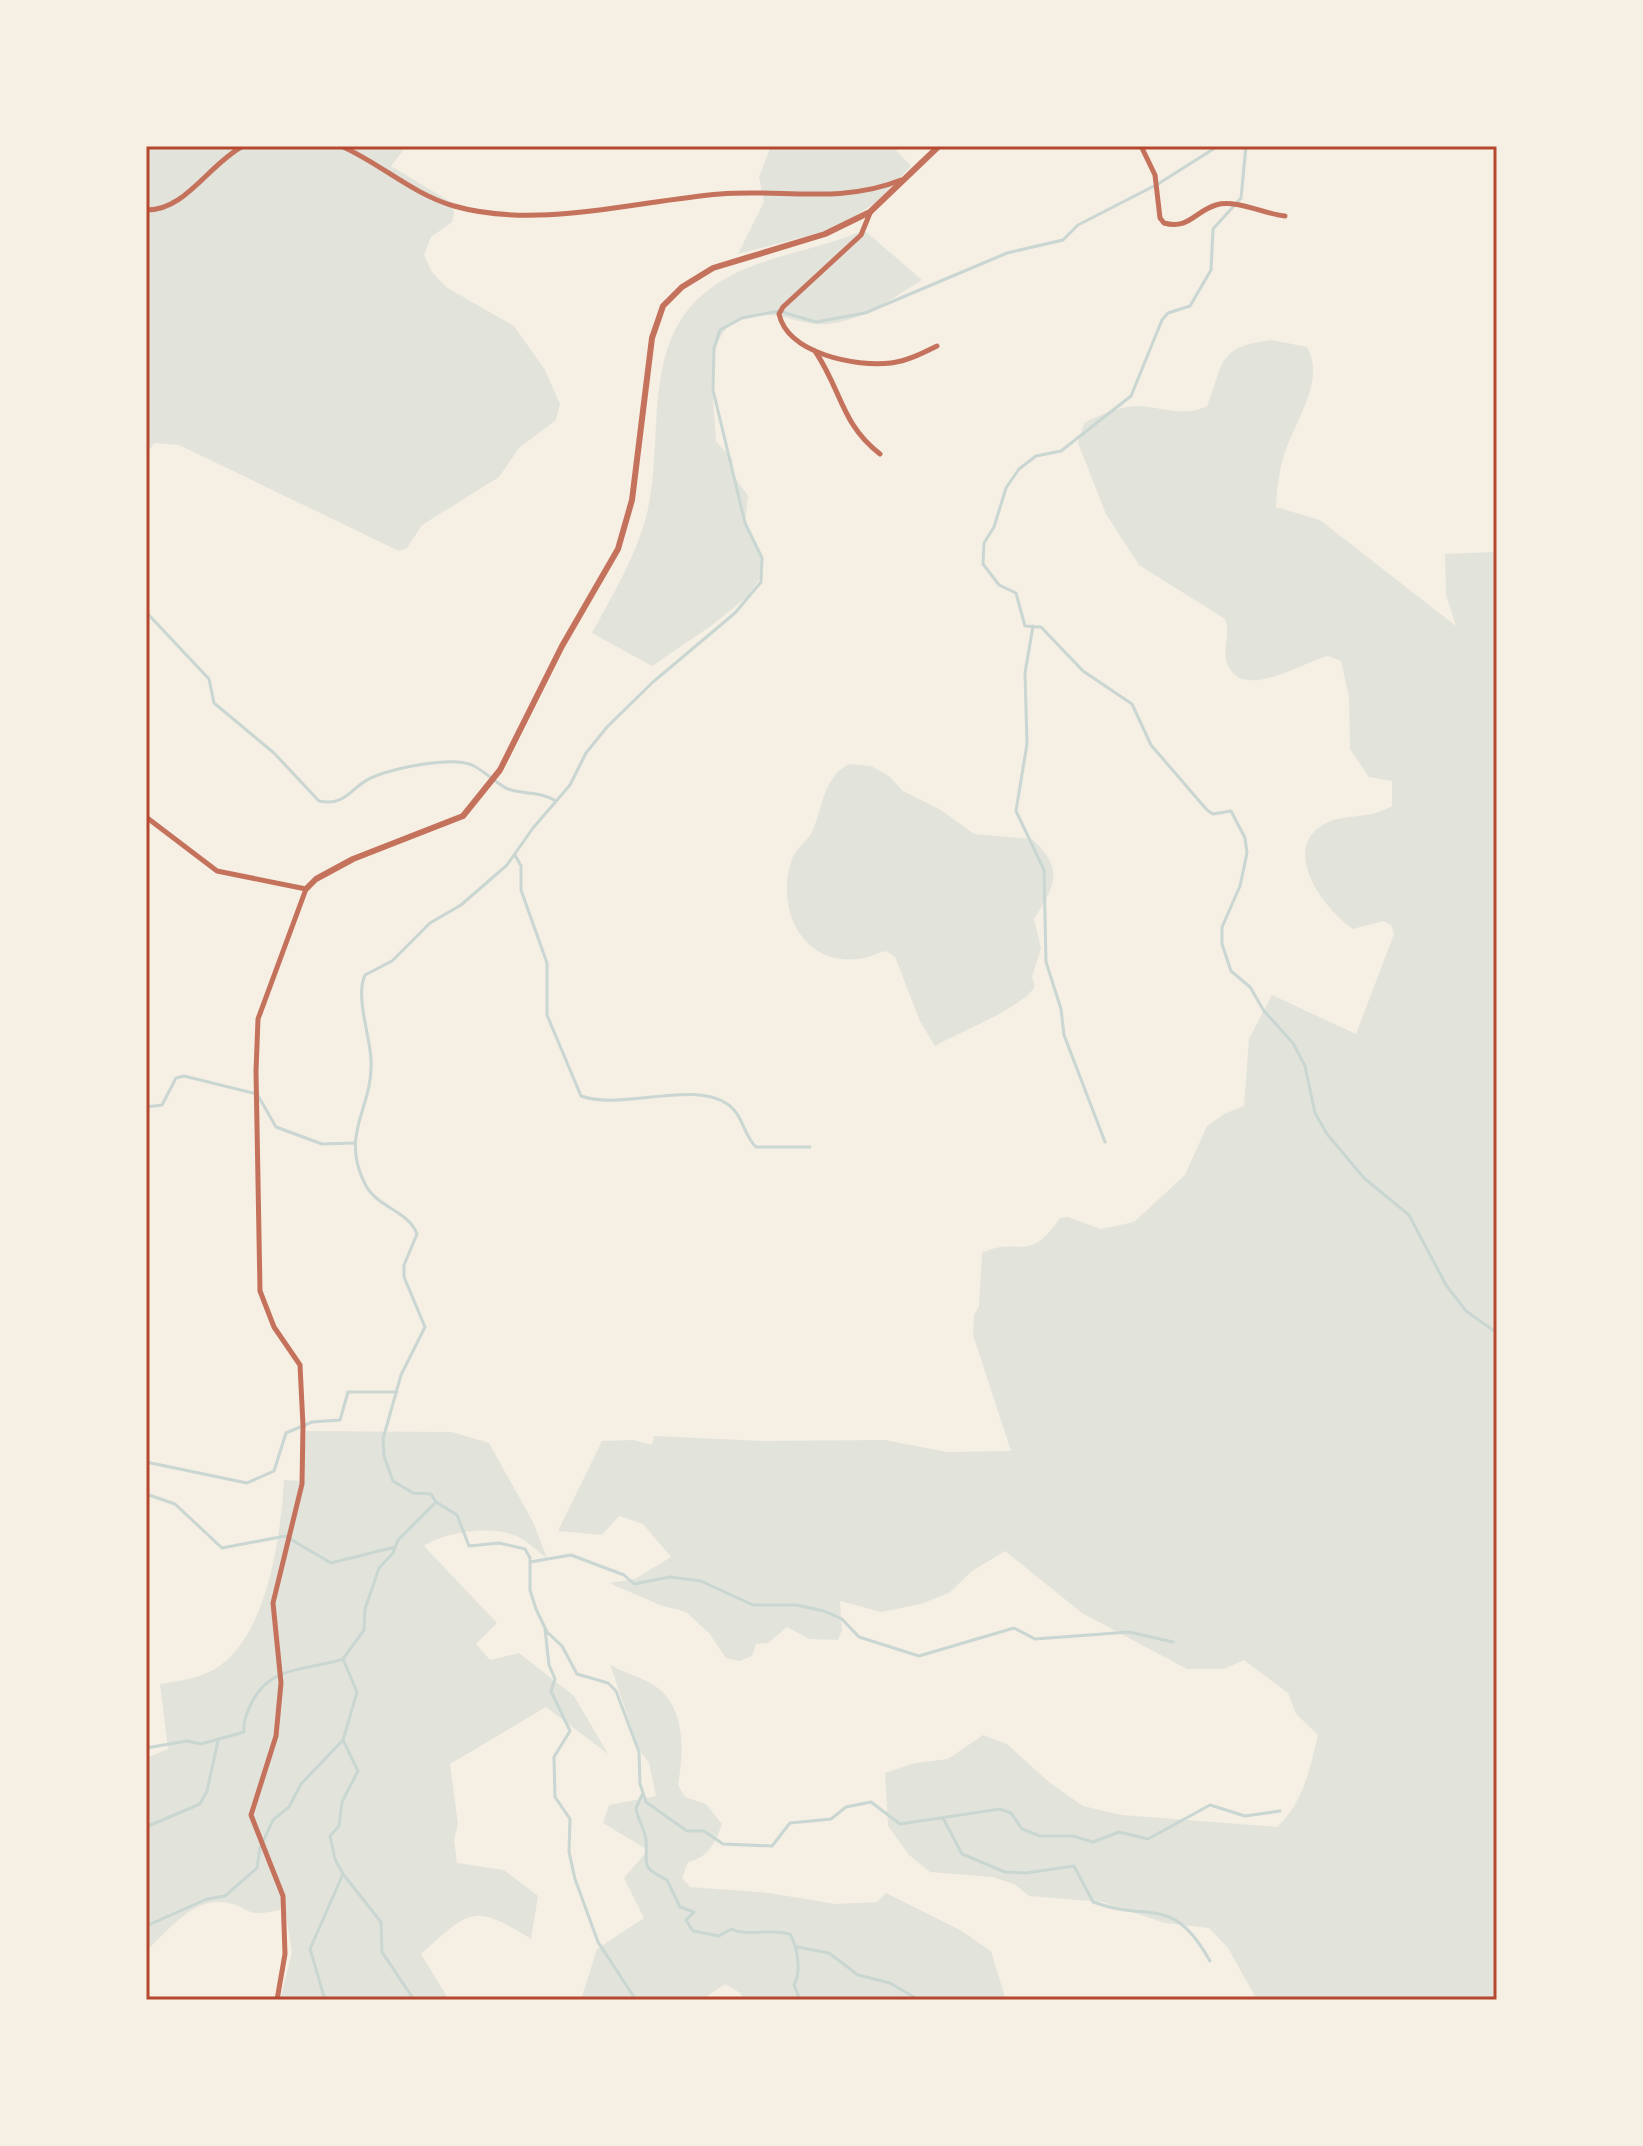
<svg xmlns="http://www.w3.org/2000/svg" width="1643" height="2146" font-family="Cabin,sans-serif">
<rect width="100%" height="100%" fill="#f6efe4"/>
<path fill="#e2e4dc" d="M146,146H407L391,166L449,201L454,212L452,222L431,237L424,255L432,272L446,287L514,326L545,370L560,404L556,420L519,448L499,477L422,525L407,548L399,551L179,445L155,443L146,453Z
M771,146H892L911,166L876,202L838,228L738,254L764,202L759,177Z
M864,230L922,280C892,298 864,320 828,324C810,326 791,318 773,315C695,307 714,390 716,441L732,459L733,475L748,496L745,523L763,564L760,578L748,596L711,626L652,666L592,633C612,596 635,558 646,517C667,439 636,338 715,285C757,256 817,251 864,230Z
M1272,340L1307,347C1326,380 1296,419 1285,452C1279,470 1277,488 1276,507L1320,520L1456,626L1446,595L1445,554L1497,552V2000H1257L1228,1948L1209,1928L1165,1923L1102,1902L1029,1896L1014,1884L992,1877L930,1872L909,1855L888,1826L885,1773L915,1763L948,1759L983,1735L1007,1744L1050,1783L1083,1806L1122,1815L1277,1827C1303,1803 1310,1769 1318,1735L1296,1714L1288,1693L1244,1660L1224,1669H1187L1082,1613L1005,1551L972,1571L949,1593L921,1604L881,1612L840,1601L842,1630L838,1640L809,1639L787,1627L768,1643L756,1644L752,1656L740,1661L726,1658L709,1633L686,1612L660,1605L609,1583L635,1579L671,1557L643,1524L619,1516L602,1535L558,1531L602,1441L633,1440L652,1445L654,1436L763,1441L885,1440L947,1452L1011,1451L973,1335L974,1315L979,1306L982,1253C1019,1235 1027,1266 1060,1218L1068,1217L1101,1229L1134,1222L1185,1175L1207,1126L1224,1114L1244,1106L1249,1039L1272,995L1356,1034L1394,934L1391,925L1383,921L1353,929C1326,911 1281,853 1321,826C1341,812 1367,821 1392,806V781L1369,777L1350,749L1349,697L1341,661L1328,656C1303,662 1241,703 1227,663C1222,649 1231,634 1225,619L1139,565L1106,514L1078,443L1084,423C1099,415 1121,406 1138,406C1164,407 1181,418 1207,406C1225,364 1214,347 1272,340Z
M849,764L871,766L889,776L903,791L941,810L974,834L1032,839C1065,869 1055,886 1034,919L1041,948L1032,977L1035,986C1023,1008 959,1032 935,1046L920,1021L895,957L886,951C877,953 867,959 857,959C802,965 776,909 791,862C794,849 806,843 812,832C823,808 823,777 849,764Z
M306,1431L452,1432L489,1443L533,1522L547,1558C537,1551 526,1540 516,1536C491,1525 445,1532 424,1546L497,1623L476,1644L490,1660L519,1653L574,1696L608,1754L546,1707L450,1764L458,1824L454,1840L457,1863L504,1870L538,1896L531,1939C472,1902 470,1911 421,1954L449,2000H280L292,1952L285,1908C240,1922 251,1903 219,1902C190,1901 165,1934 146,1951V1758L168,1749L160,1684C178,1681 197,1679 213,1670C267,1641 281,1535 284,1480L303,1481Z
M610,1664C622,1673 637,1675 650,1683C687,1703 684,1751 678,1785L685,1797L706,1804L722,1824C715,1843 709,1857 688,1862L682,1878L690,1887L769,1893L836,1904L877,1902L886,1893L960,1930L991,1951L1006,2000H744L740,1993L725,1984L702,2000H581L597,1949L644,1918L624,1878L648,1850L603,1823L609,1805L656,1796L649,1763L639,1750Z"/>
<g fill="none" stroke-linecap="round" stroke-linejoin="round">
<path stroke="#c9d6d2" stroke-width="3" d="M1218,146L1158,184L1078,225L1063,240L1007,253L865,313L816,322L779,311L742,318L720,330L714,348L713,390L745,523L762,558L761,582L735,613L653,682L607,727L586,753L570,785L533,828L507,865L461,905L430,923L392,961L365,975C355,996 370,1036 371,1059C374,1108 339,1132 365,1184C377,1208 408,1210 417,1234L404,1265V1277L425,1327L401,1375L383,1439L384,1456L393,1481L413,1493L431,1494L436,1502L457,1515L469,1546L499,1543L525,1549L530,1558V1590L536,1609L547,1632L562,1646L577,1674L608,1683L616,1691L639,1752L640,1784L646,1802L687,1831H704L723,1844L772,1846L790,1823L831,1819L846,1807L871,1802L900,1824L1000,1809L1011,1813L1022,1829L1040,1836H1073L1093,1842L1119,1832L1148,1839L1210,1805L1245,1816L1280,1811
M1246,146L1241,198L1213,229L1211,270L1190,306L1168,313L1162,320L1131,396L1061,451L1036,456L1019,469L1006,488L994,527L984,543L983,564L999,585L1016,593L1025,626L1041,627L1083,671L1132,704L1151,745L1207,810L1213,814L1231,811L1245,838L1247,853L1240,886L1222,927V944L1231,971L1250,987L1264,1011L1293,1043L1305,1066L1315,1113L1327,1134L1364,1178L1409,1215L1446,1285L1466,1311L1497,1333
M146,612L209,679L214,703L274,753L319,801C347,807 352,785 373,777C394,768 451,756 472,765C485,771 495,783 508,789C525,795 540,791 556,801
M1033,626L1025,673L1027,744L1016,811L1044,870L1046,962L1061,1009L1064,1035L1105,1142
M515,855L521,866V890L547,963V1015L581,1096C622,1111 694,1079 729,1105C743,1116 744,1136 756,1147H810
M146,1107L162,1105L176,1078L184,1076L257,1094L276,1127L322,1144L353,1143
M146,1462L247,1483L274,1471L286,1433L312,1422L340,1420L348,1392H397
M146,1494L175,1504L222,1548L285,1536L331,1563L395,1547
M530,1562L571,1555L624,1575L634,1584L670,1577L701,1581L753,1605H796L824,1611L842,1619L859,1637L919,1656L1014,1628L1035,1639L1129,1632L1173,1642
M545,1629L549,1665L555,1679L551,1691L570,1731L554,1757L555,1797L570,1819L569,1852L575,1879L598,1942L636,2000
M343,1659L357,1692L343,1740L358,1771L342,1802L339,1826L330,1836L335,1859L343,1874L381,1922L382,1952L414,2000
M343,1659L364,1630L365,1609L379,1568L393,1553L398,1540L436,1502
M146,1748L187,1741L201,1744L244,1732C243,1721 247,1712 252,1702C271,1664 308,1671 343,1659
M642,1795L636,1808C637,1819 645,1829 646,1840C648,1866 639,1866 667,1880L680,1907L694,1912L686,1920L693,1931L719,1936L731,1929C748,1937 770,1928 790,1934C797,1946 802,1971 794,1985L800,2000
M943,1818L962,1854L1005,1872L1026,1873L1074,1866L1093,1902C1150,1923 1172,1893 1210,1961
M146,1827L200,1804L207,1791L218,1741
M146,1926L207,1899L225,1896L257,1868L260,1848L273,1820L289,1807L301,1784L343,1740
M798,1947L829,1953L858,1975L890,1983L919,2000
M325,2000L310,1949L343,1874
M935,2000H944"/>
<path stroke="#c5725c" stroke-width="5" d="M341,146C380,163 412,194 454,206C539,230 635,201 720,194C782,189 842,204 901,180
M1141,146L1155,175L1160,218L1164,223C1189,230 1195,211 1216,205C1236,199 1264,214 1285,216
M146,210C185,211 208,165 243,146
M870,213L861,235L783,307L779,314C788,354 856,367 891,363C907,361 923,353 937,346
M815,351C842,391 841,424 880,454
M146,817L217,871L306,889L258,1019L256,1071L260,1291L274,1327L300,1365L303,1426L302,1484L273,1603L281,1683L276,1736L251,1815L283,1896L285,1954L277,2000"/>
<path stroke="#c5725c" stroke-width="6" d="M306,889L316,879L353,859L463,816L500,770L562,646L618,549L632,500L652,338L663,306L682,287L713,268L825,234L870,212L939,146"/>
</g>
<rect width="1643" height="2146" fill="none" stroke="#f6efe4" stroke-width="296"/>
<rect x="148" y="148" width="1347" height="1850" fill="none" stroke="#b5482f" stroke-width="3"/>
</svg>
